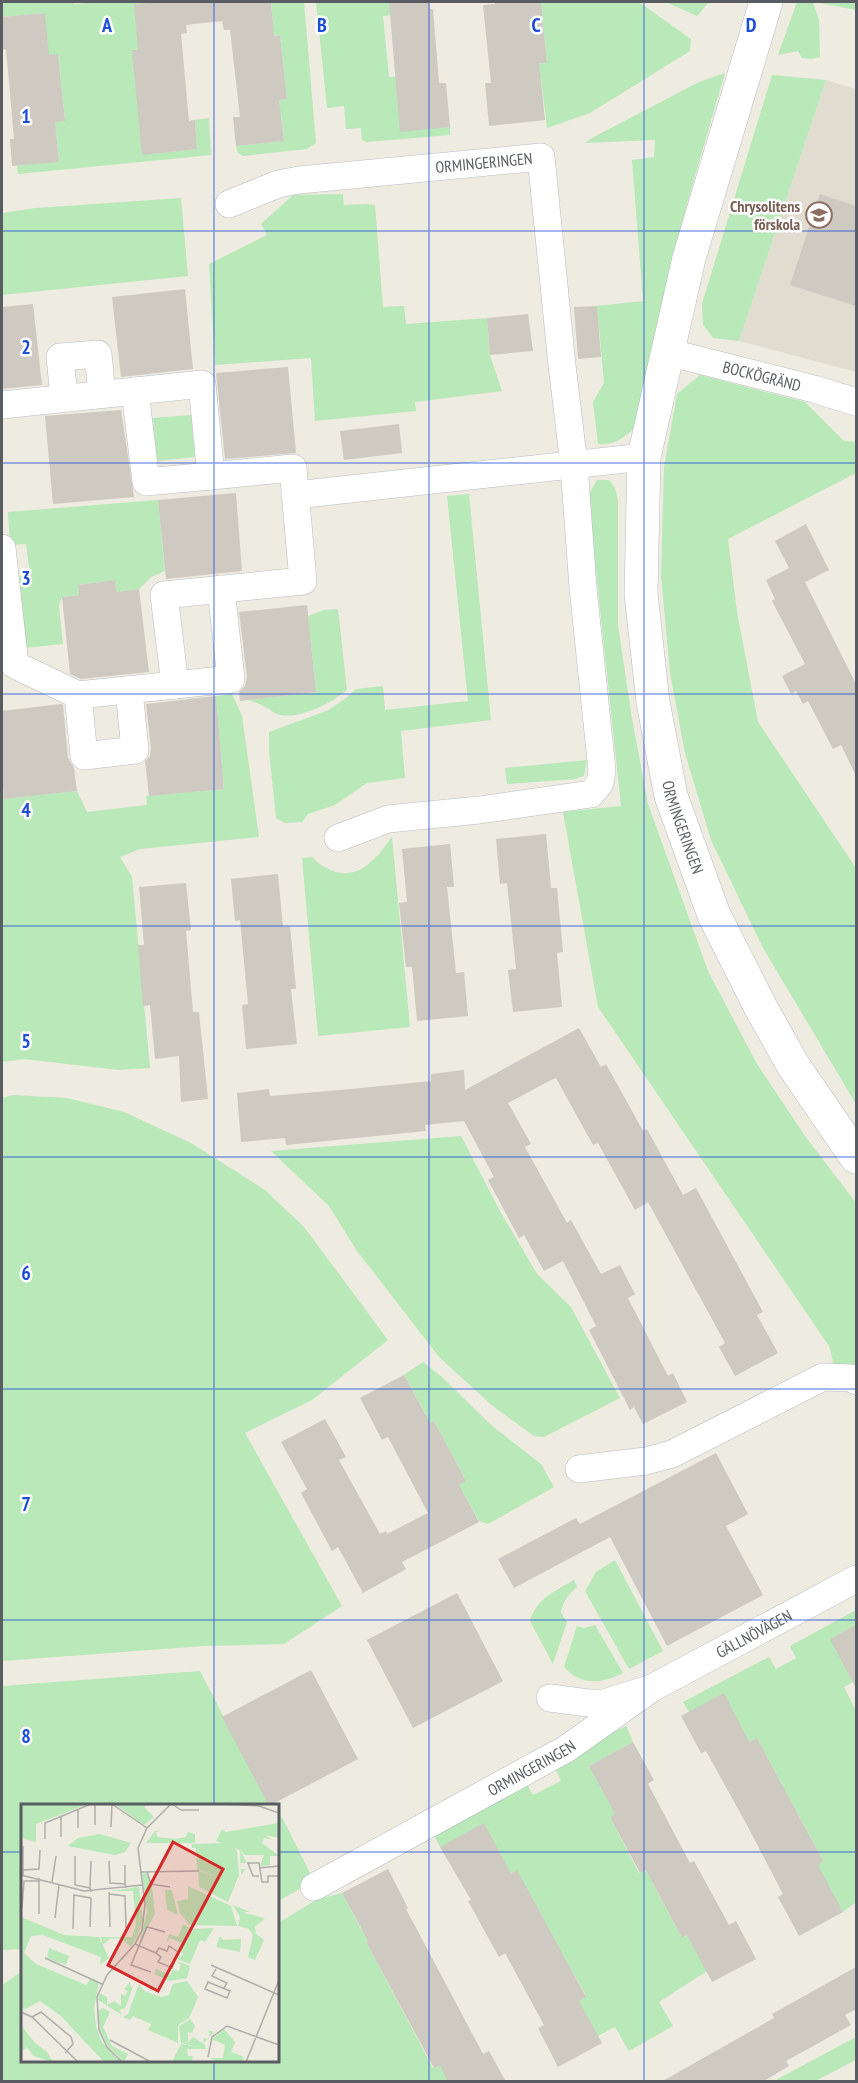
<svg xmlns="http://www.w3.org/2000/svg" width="858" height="2083" font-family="'PT Sans Narrow',sans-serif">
<rect width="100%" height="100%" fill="#eeebe0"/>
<path fill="#e0ddd0" d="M826,80L856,89V372L739,341Z"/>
<path fill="#b9e8b9" d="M2,2H73L74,4L103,2H167L135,5L144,49L132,50L150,154L197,149L195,120L209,118L211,155L18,174L17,166L59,161L56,131L48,122L65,120L58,54L40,56L48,46L44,13L2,17Z
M271,2H304L316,143L307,149L243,156L238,153L236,146L284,141L281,114L268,101L287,99L280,35L266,36L273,24Z
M316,2L395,3L396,15L383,16L389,77L403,76L450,127V135L366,142L362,140L361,128L346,129L344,106L327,108Z
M541,2H639L691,39L690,51L590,113L547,128L541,79L530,65L547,62Z
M666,2H709L697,16Z
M797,2H813L819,20L820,57L812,59L802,58L798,51L778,55Z
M814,2H856V10Z
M725,73L688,200L664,295L637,427C624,437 614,446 598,444L593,402L604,383L597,306L643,301L632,160L654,157L655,140L585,143L592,138L699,82Z
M772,75L826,80L739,341L713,338L703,325L702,304Z
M343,194L344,205L367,204L375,205L383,307L404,306L406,324L487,318L490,355L502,391L415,402L416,411L315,421L311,358L215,365L209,264L267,235L261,224L293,195Z
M181,198L188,276L2,295V213L36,208Z
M700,375L805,402L844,441L856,442V473L728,539L737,612L758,722L856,868V1104L763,948L711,840L685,753L670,673L661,575L664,467L677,394Z
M191,415L195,457L157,461L153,418Z
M597,480H609L615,488L618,501V625L632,719L648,804L708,971L757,1064L805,1136L856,1203V1367L834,1365L829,1346L598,1007L563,812L621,806L588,496Z
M469,494L491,720L401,731L405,778L367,783L335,805L308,814L302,822L285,823L276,818L269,751V732L329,710L346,698L356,689L383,686L385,710L468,701L447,496Z
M158,500L165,571L151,577L139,589L116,592L115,580L78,585L79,595L62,597L59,606L63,644L14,649L22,610L19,576L30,575L26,544L10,545L8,512Z
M338,609L347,690C331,703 298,721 277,714C273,713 270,709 265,707C260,704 254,702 248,700L316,692L308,616L324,610Z
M232,694L242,716L259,837L140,849L120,857L132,877L150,1068L119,1070L24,1059L2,1062V773L4,799L77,791L87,812L147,805L146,796L224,789L216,696Z
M587,760L584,776L575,779L507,784L505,768Z
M392,837L410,1027L318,1036L302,858L312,857C325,871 345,879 363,868C375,861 384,847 392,837Z
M13,1095L67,1098L124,1112L191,1143L265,1190L304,1227L388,1340L312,1400L245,1433L342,1606L284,1644L203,1646L2,1661V1098Z
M461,1136L500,1211L537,1274L571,1307L620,1398L544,1437L534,1436L494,1407L440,1358L357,1251L329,1206L271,1151Z
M423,1362L442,1377L491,1425L541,1464L554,1487L488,1524L479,1521L464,1494L451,1489L466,1481L434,1421L419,1428L426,1415L404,1375Z
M615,1560L663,1651L629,1669L585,1591L596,1572Z
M574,1580L577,1587C568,1595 563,1601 561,1613L567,1622L553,1664L530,1621C536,1599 555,1591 574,1580Z
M856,1610V1625L830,1639L855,1669L856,1680L844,1687L856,1711V1902L843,1912L810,1869L823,1861L757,1738L740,1746L689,1712L683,1702L769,1657L776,1669L796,1658L790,1646Z
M595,1625L623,1673C602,1684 581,1686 564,1667L577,1626L584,1628Z
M200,1671L269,1805L22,1806V1949L2,1950V1686Z
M626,1726L633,1742L589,1766L609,1803L624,1810L610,1817L639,1873L651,1867L652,1882L682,1938L695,1931L707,1971L659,2002L673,2026L629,2051L615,2027L598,2036L571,2005L586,1996L516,1871L504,1878L440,1847L431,1830L524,1779L533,1795L561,1781L553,1764Z
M278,1814L283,1819L314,1881L278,1901Z
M342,1893L362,1931L382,1933L366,1942L433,2068L449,2060L448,2082L2,2081V1985L22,1971V2060H278V1923L318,1899Z
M856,2037V2060L815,2081H774Z"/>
<path fill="#cec9c1" d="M166,2H271L274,36L280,35L287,99L279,100L284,141L236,146L233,117H240L230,30H224L222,21L186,25L187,33L181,34L189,121L195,120L197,149L142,155L132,50H138L134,4Z
M389,2H429L430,9H433L439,83H446L450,127L400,132Z
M495,2H541L547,63H539L545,120L489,126L485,83H491L483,5L495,4Z
M45,13L49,55L58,54L65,121L55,122L59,162L12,166L10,139H14L6,49L2,50V17Z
M820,194L856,206V306L790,285Z
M185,289L193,369L121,377L112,297Z
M33,304L42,385L2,389V307Z
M597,306L601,357L578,359L574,307Z
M528,314L533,351L490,355L487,318Z
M288,367L296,453L225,459L216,373Z
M121,410L134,497L53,504L45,416Z
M399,424L402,453L344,460L340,431Z
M236,493L242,571L166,579L158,500Z
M806,524L829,570L805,582L856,684V776L841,745L833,749L808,701L803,704L796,691L791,694L782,676L805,664L772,601L775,599L766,580L789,568L775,541Z
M115,580L116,592L139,589L149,672L81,679L70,674L62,597L79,595L78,585Z
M307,605L316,692L240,701L239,692L245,686L247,677L239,612Z
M216,696L224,789L149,796L145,761L150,756L151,748L146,704Z
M61,704L63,705L68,758L74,768L77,791L4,799L2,773V711Z
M546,834L551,888H557L563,952L557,953L562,1007L513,1012L508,970L516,969L507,883L500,884L496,839Z
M450,844L454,887H447L456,973L464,972L468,1016L417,1021L412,967H406L399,903L407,902L402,849Z
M278,874L283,927L290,926L296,989H291L297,1044L246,1049L242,1005L248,1004L240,920L235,921L231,879Z
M186,883L191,930L186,931L193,1012H199L208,1099L181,1102L179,1056L155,1059L150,1005L143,1006L138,945H144L139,887Z
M579,1028L601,1067L606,1064L643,1131L647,1129L683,1195L696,1188L763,1312L757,1315L778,1353L735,1376L719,1347L725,1343L648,1202L635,1210L598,1143L593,1145L556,1078L551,1080L508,1103L531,1144L525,1147L567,1223L571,1220L601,1274L620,1265L635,1294L628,1298L668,1376L673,1373L687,1402L643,1424L634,1407L630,1410L589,1330L596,1326L563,1261L544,1271L524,1235L519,1238L488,1180L494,1177L464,1121L425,1125L426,1131L286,1145L285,1138L241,1142L237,1093L269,1089L270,1096L351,1089L431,1081V1074L464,1070L465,1090Z
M404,1375L430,1423L434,1421L466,1481L459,1485L479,1522L402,1562L406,1569L363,1593L338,1547L332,1551L301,1493L307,1489L281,1442L325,1419L346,1457L339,1460L380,1534L386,1531L387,1534L428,1513L388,1437L382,1440L360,1398Z
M716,1453L748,1514L726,1526L763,1595L667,1646L610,1537L514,1588L498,1559L576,1518L580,1524Z
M457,1593L503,1681L413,1728L367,1640Z
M856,1625V1688L830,1639Z
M311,1670L358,1759L269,1806L222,1717Z
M724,1693L749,1742L757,1738L823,1861L818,1865L843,1912L799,1936L778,1897L783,1894L748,1827L706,1751L701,1753L681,1716Z
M633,1742L654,1780L648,1784L690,1863L694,1861L729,1925L736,1921L756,1959L712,1982L687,1935L682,1938L646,1870L640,1873L610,1817L615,1814L589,1766Z
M484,1823L511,1874L517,1870L586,1997L579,2001L602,2043L558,2067L538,2028L544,2025L505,1953L499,1957L468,1901L471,1900L440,1847Z
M388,1869L408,1908L406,1909L483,2054L489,2051L506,2082H448L440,2065L434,2068L366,1942L368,1941L342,1893Z
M856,1967V2009L845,2015L851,2025L786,2061L789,2066L762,2082H661L774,2018L772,2014Z"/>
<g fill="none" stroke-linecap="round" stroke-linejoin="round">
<g stroke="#b8bbc1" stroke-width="28">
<g id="minor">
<path id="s1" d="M229,204L278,184L299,180L541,157L562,365L574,465L583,588L602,770L600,783L591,794L479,810L388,819L338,838"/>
<path id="s2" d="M667,352L814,389L856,402"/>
<path d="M135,391L146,482L211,476"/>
<path d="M64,397L60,357L98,354L102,394"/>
<path d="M2,405L202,384L211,476L293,468L303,581L164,595L175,685L78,695L15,665L2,548"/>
<path d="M295,495L644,457"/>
<path d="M175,685L231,679L221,589"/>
<path d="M78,695L84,756L135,750L129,690"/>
<path d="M579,1469L646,1461L672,1454L823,1377L851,1378L856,1381"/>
<path id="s3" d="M550,1698L588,1703H604L652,1688L856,1579"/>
<path id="s4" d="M314,1887L566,1749L652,1688"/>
</g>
</g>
<g stroke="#b8bbc1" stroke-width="34">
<g id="tertiary">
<path id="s5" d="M766,2L689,258L644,457L641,594L653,702L671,796L714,915L761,1008L793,1065L856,1157"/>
</g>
</g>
<use href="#minor" stroke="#fff" stroke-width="27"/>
<use href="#tertiary" stroke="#fff" stroke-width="33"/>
</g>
<path fill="none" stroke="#1d4ed8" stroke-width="1.5" stroke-opacity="0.55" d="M214,2V1806M429,2V2082M644,2V2082M2,231H856M2,463H856M2,694H856M2,926H856M2,1157H856M2,1389H856M2,1620H856M2,1852H22M278,1852H856M214,2060V2082"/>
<defs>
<g id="school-ring" transform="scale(1.35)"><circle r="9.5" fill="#fff" stroke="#8d6e63" stroke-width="1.5"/><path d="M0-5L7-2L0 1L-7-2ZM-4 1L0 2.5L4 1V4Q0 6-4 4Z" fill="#8d6e63"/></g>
</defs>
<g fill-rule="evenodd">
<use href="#school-ring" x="819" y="215"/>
</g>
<g text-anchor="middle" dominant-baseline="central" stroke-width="5" stroke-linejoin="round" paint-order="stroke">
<g font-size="16" fill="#595d63" stroke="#fff">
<text stroke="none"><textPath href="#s1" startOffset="260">ORMINGERINGEN</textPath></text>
<text stroke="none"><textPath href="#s2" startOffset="98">BOCKÖGRÄND</textPath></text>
<text stroke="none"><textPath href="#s5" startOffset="846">ORMINGERINGEN</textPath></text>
<text stroke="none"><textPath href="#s3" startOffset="220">GÄLLNÖVÄGEN</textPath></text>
<text stroke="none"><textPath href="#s4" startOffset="248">ORMINGERINGEN</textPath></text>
</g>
<g font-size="16" font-weight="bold" fill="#785e54" stroke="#fff" text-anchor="end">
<text x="800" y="206">Chrysolitens<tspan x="800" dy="18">förskola</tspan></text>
</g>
</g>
<g transform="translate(21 1804)">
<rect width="258" height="258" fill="#eeebe0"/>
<path d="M0,0H67L15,20V38L0,34ZM94,0H127L123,3L133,13L123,21ZM258,19V34L244,31L252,36L243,34L241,39L258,52H249V61L239,62L243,51H224L219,46L226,59H220V65H225L220,70L219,46L195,37L201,25L205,28ZM134,27H140L135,28L136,33L154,35L165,33L167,28L174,30V39H125ZM79,30L110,39L104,48L94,51L47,42L57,34ZM205,39L216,46L218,71L207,98L178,83L177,67L203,74L176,66L175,44H171V40ZM125,69L131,81L134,110L118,140L126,108L121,70ZM167,82L210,102L216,122L168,121L159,109L156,97L167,95ZM118,83L122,116L116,133L110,143L101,135L90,134L82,141L80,133H111L115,121L112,87H90ZM144,86H151L157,111L146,106ZM212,101L229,108H224L223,109L244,114L234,123L235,130L243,136L234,156L227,153L232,131L228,125L217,122L219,113ZM0,113L43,131L78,133L88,154L79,161L80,153L22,131L10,132L3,149L15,160L65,181L70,174L78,179L73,204L75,223L81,238L99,258H83L40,212L19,197L0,207ZM162,120L171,125L193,124L184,138L179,136L169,160L156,155L163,150L160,148L162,140L149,134L145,139L148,130L157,133ZM199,132L202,136L220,135L219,148L195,143ZM28,144L48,152L45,161L26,154ZM154,156L169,162L166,174L149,177L133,170L135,165L149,171L152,166L158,167L160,161ZM166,177L177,193L168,214L157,221V239L127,226L130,220L112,212L109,216L102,213L107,210L118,180L123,187L140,193L148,191L152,180ZM109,178L110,184L113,180L104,204L98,206L101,211L77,196L78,189L86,193V201L93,197L100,202V190L104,192L107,187L103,185ZM82,204L89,208L82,223L91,242L107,250L103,258L87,242L79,226L77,207ZM169,215L174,222L171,229L167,228V238L172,233L183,240L182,234L187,235L189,230L187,226L193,228L183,239L185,245H166L167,252H172L171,258H151L160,240L176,243L160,239L158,222ZM0,221L14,239L26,248L32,258L12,252L6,243L0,248ZM203,225L214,238L210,248L223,253L221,258H194L190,254H202L204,241L191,235Z" fill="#b9e8b9"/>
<path fill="none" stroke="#aeaeaa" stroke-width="1.5" d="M91,0L126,24M151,0L160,6H178M203,0L238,2L258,9M57,5V24M74,21V0M90,23L91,0M40,33V12M24,35V19L70,0M54,52V81L69,84L70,88M88,57L89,79L104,80L105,84M238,64L258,62M2,66V42M119,68L178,67M126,68L130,80L149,83M0,71L63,87L121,81M2,71V66L18,65L19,46M238,72H232L227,59H238L241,78H247V72H258M31,78L35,52M104,80V61M69,83L70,57M88,88L89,123M88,90L104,92L105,124M53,91L70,94L69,123M1,104L3,77H18M18,110V74M34,114L38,81M52,125L53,90M114,140L135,149L140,153L137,158L151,164L157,148L148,142L146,147L138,144L135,149M24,154L81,180M190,161L258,191M195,165L191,172L206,179L203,184M130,168L110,161L126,123L144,128M187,178L209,187L206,194L184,185ZM0,208L11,213L57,258M11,213L20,208L50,233L52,240L44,249M89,236L130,258M187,253L191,233L206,222L258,241M101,258L86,243L78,226L76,193L86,171L114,140L121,126L124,100L117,44L126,24L150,0M225,258L258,176"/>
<path fill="#d62828" fill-opacity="0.15" stroke="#d62828" stroke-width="3" d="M152,38L202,65L137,187L87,161Z"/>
<rect width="258" height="258" fill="none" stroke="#595d63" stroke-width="3"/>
</g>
<g font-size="20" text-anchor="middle" font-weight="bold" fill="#1d4ed8" stroke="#fff" stroke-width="5" stroke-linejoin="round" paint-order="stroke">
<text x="107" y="32">A</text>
<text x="322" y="32">B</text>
<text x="536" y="32">C</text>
<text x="751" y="32">D</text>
<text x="26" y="123">1</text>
<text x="26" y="354">2</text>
<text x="26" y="585">3</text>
<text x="26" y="817">4</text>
<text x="26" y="1048">5</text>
<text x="26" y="1280">6</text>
<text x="26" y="1511">7</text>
<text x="26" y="1743">8</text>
</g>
<rect width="858" height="2083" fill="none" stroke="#595d63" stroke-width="6"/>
</svg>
